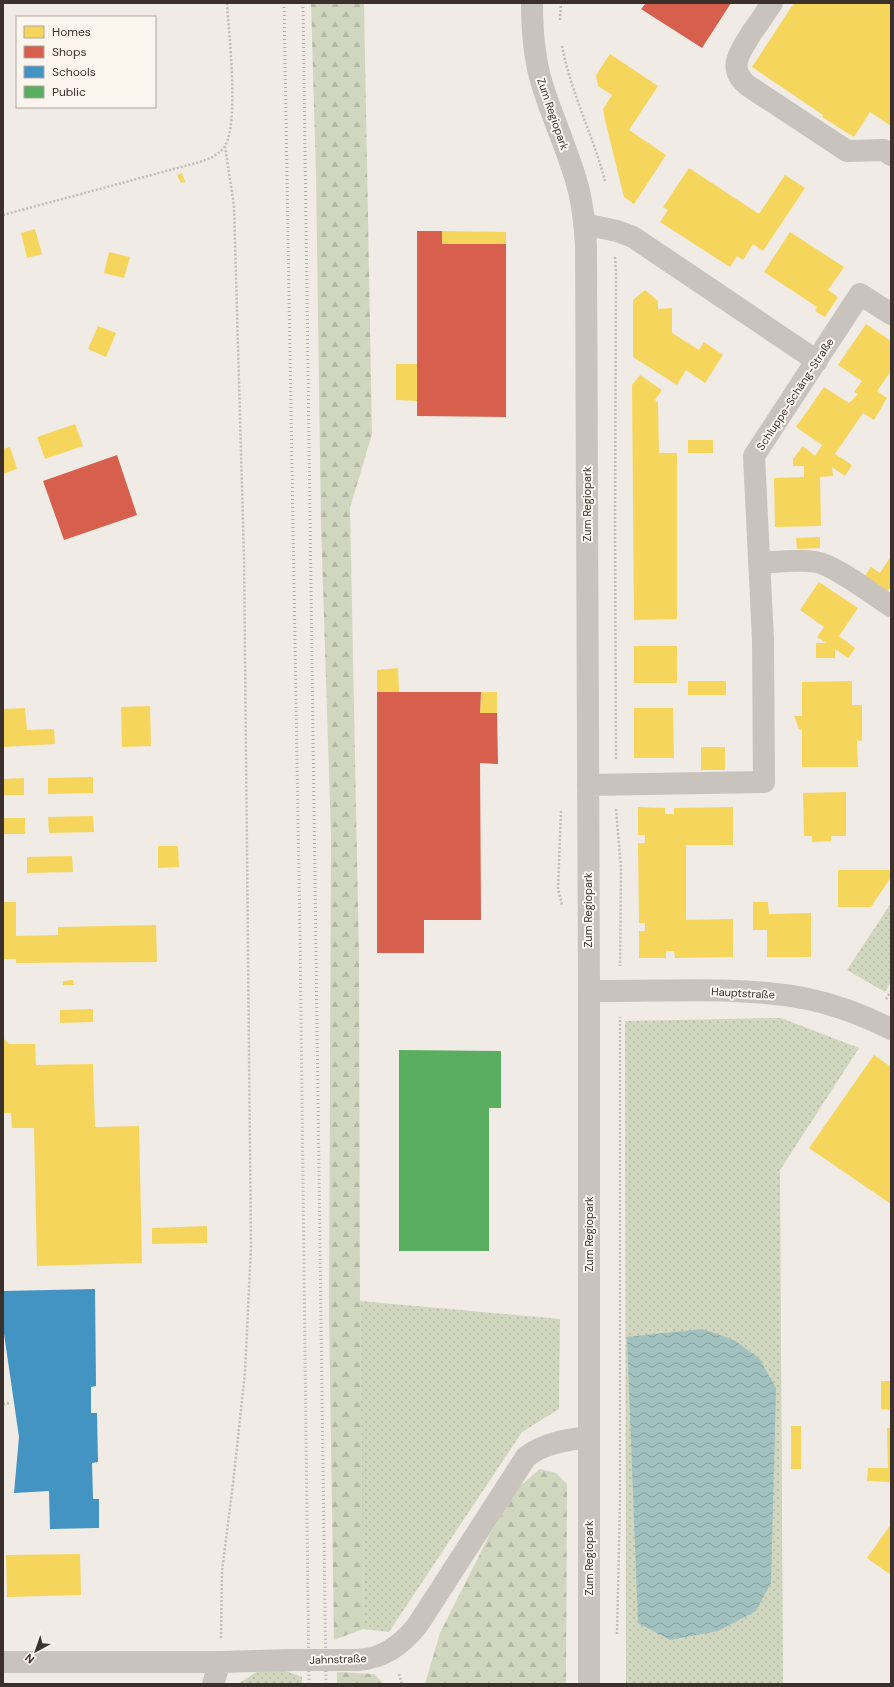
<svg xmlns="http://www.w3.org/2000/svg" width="894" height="1687" font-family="'DM Sans',sans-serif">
<defs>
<pattern id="grass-dots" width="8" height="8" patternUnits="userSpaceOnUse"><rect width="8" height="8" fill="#d1d6bf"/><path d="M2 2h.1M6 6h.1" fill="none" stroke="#b4b8a4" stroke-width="1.8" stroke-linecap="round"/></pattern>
<pattern id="forest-firs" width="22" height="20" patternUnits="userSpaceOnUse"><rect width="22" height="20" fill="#d1d6bf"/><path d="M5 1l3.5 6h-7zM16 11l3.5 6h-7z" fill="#b4b8a4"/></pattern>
<pattern id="water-waves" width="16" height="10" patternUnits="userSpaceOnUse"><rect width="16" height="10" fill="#a1c2c1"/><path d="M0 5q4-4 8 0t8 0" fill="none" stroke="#849e9d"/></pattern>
</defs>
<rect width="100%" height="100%" fill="#f0ebe5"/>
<path fill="url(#grass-dots)" d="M891,903V982L885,992L847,970Z
M781,1018L859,1048L780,1170L783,1684H626L625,1021Z
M360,1301L560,1319L559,1409L522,1432L389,1632L363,1629Z
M281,1669L302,1677V1684H238L258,1671Z"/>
<path fill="url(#forest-firs)" d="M311,3H364L372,434L350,508L359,957L360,1301L363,1629L334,1640L329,1313L331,835L321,524L316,174Z
M540,1469L556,1473L567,1484L566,1684H425L440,1633L491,1532L520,1486Z
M337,1672L374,1674L384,1684H337Z"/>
<path fill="url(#water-waves)" d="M702,1329L734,1340L759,1358L776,1388L771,1583L756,1611L718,1631L670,1640L638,1623L627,1337Z"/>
<path fill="#f6d55c" d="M794,3H891V126L870,112L854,137L822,117L823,115L752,67Z
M610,54L658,86L629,130L666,155L634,204L624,197L605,120L603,109L612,95L598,86L596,75Z
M689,168L759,214L785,175L805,188L763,251L753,244L743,260L737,256L730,267L660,222L668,210L663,207Z
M182,173L185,182L181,183L177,175Z
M35,229L42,254L27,258L21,233Z
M442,231L506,232V244H442Z
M790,232L844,267L828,290L838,297L825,317L815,311L817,307L764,272Z
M109,252L130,257L124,278L104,273Z
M645,290L658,301V309L672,308V333L699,350L704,342L723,355L705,383L686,370L677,385L633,357V300Z
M866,324L891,341V371L877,391L887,398L874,420L863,413L835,454L852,465L845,476L832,467L833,476L820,477L821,526L775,527L774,478L804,477V466H793V459L803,446L815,456L822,445L796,427L824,387L849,403L858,394L854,392L862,381L838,365Z
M98,326L116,333L106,357L88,349Z
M396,364H417V401L396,400Z
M640,375L662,390L655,400L658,403L659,453H677V619L634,620L632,385Z
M75,424L83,446L45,459L37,437Z
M688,440H713V453H688Z
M10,447L17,469L3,474V449Z
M820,537V548L797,549L796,538Z
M891,556V586L887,592L864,577L871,567L880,573Z
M819,582L858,608L839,636L855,648L848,658L835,649V658H816V643H826L817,637L824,627L800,610Z
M634,646H677V683H634Z
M398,668L399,692H377V670Z
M688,681H726V695H688Z
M852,681V705H862V741L857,740L858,767H802V730L799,729L794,716H802V682Z
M481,692H497V713H480Z
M150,706L151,746L122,747L121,707Z
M25,708L27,730L54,729L55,744L3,747V709Z
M634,708H673L674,758H634Z
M701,747H725V770H701Z
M93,777V793L48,794V778Z
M24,778V795H3V779Z
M846,792V836H831V841L812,842V836H804L803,793Z
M638,807L665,808V814H674V808L733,807V845H686V920L733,919V957L675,958L674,951H666V958H639V931H645V923H639L638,843H645V835H638Z
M93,816L94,832L49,833L48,817Z
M3,818H25V834H3Z
M158,846H178L179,867L158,868Z
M72,856L73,872L27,873V857Z
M838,870H891V877L871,907H838Z
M3,902H16V936L58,935V927L156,925L157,962L16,963V959H3Z
M753,902H768L769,914L811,913V957H767V930H753Z
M73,980L74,985H63V981Z
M93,1009V1022L60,1023V1010Z
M3,1038L9,1044H35L36,1065L93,1064L95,1127L139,1126L142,1263L37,1266L34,1128H12L11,1113H3Z
M874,1055L891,1067V1204L809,1148Z
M207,1226V1243L152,1244V1228Z
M881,1381H891V1410L881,1409Z
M791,1426H801V1469H791Z
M887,1428H891V1482L867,1481L868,1468H888Z
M891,1524V1575L867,1558Z
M80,1554L81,1595L7,1597L6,1555Z"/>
<path fill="#d6604d" d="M646,3H731L702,48L641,9Z
M417,231H442V244H506V417L417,416Z
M117,455L137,515L64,540L43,481Z
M377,692H481L480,713H497L498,764L480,763L481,920H424V953H377Z"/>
<path fill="#4393c3" d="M95,1289L96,1386L91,1387V1413H97L98,1462L92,1463L93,1499H99V1528L50,1529L49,1491L14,1493L19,1437L3,1327V1291Z"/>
<path fill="#5aae61" d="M399,1050L501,1051V1108H489V1251H399Z"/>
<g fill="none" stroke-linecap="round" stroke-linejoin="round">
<path stroke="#c2bbb6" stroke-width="2.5" stroke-dasharray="2 2" stroke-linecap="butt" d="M560,20L561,3
M562,46C571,93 593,135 605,181
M3,215L196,163C207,160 218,156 225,146C239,124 229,33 227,3
M615,257L616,273L615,526L616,760
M616,809L621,868L620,966
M561,811L558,889L562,905
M886,999L891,991
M3,1404L10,1403
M617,1634L620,1503V1017
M221,1638L222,1571L233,1484L245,1372L251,1247L244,557L234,206L225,146
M399,1674L402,1684"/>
<path stroke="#c9c3be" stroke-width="22" d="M532,3C532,30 534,58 542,84C553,120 570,155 579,191C583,209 585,227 586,246L589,991V1684
M772,3C765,13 759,23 752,32C741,51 726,67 747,85L847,151L884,150L891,155
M584,224L617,231L633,237L817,361
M760,563C778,562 798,559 816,562C835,565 873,595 891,606
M588,785L764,782L763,640L754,456L860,294L891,314
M589,991C662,992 737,985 808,999C837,1005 865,1016 891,1029
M357,1660C383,1659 401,1645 417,1626L526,1457C544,1443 566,1440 589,1437
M3,1662H220L293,1660
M213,1684L220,1662"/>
<path stroke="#b1aca8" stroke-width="3" stroke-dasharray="1 3" stroke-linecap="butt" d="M284,3L300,933L309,1684
M303,3L326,1684"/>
<path stroke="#c9c3be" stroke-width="22" d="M293,1660H357"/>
</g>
<g text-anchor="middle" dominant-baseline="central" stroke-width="4" stroke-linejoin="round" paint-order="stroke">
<g font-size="11" fill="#3b302b" stroke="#fbf5ee">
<text transform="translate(553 114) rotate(71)">Zum Regiopark</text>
<text transform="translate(795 394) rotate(-57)">Schluppe-Schäng-Straße</text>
<text transform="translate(587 504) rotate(-90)">Zum Regiopark</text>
<text transform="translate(588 910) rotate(-90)">Zum Regiopark</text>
<text transform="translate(743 993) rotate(3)">Hauptstraße</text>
<text transform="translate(589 1234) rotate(-90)">Zum Regiopark</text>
<text transform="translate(589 1558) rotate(-90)">Zum Regiopark</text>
<text transform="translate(338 1659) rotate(-2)">Jahnstraße</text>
</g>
</g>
<rect width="894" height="1687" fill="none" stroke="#3b302b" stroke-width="8"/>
<rect x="16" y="16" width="140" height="92" fill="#fbf5ee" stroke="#aea6a0"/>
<rect x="24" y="26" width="20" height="12" fill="#f6d55c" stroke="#aea6a0"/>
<text x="52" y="36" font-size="12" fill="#3b302b">Homes</text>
<rect x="24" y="46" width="20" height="12" fill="#d6604d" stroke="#aea6a0"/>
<text x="52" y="56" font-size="12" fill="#3b302b">Shops</text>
<rect x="24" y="66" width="20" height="12" fill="#4393c3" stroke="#aea6a0"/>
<text x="52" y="76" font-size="12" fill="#3b302b">Schools</text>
<rect x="24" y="86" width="20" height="12" fill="#5aae61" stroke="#aea6a0"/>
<text x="52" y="96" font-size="12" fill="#3b302b">Public</text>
<g transform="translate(36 1651) rotate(220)" stroke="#fbf5ee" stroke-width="3" paint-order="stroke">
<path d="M0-3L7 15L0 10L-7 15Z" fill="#3b302b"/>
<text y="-6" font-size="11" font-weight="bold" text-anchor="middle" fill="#3b302b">N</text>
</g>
</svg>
